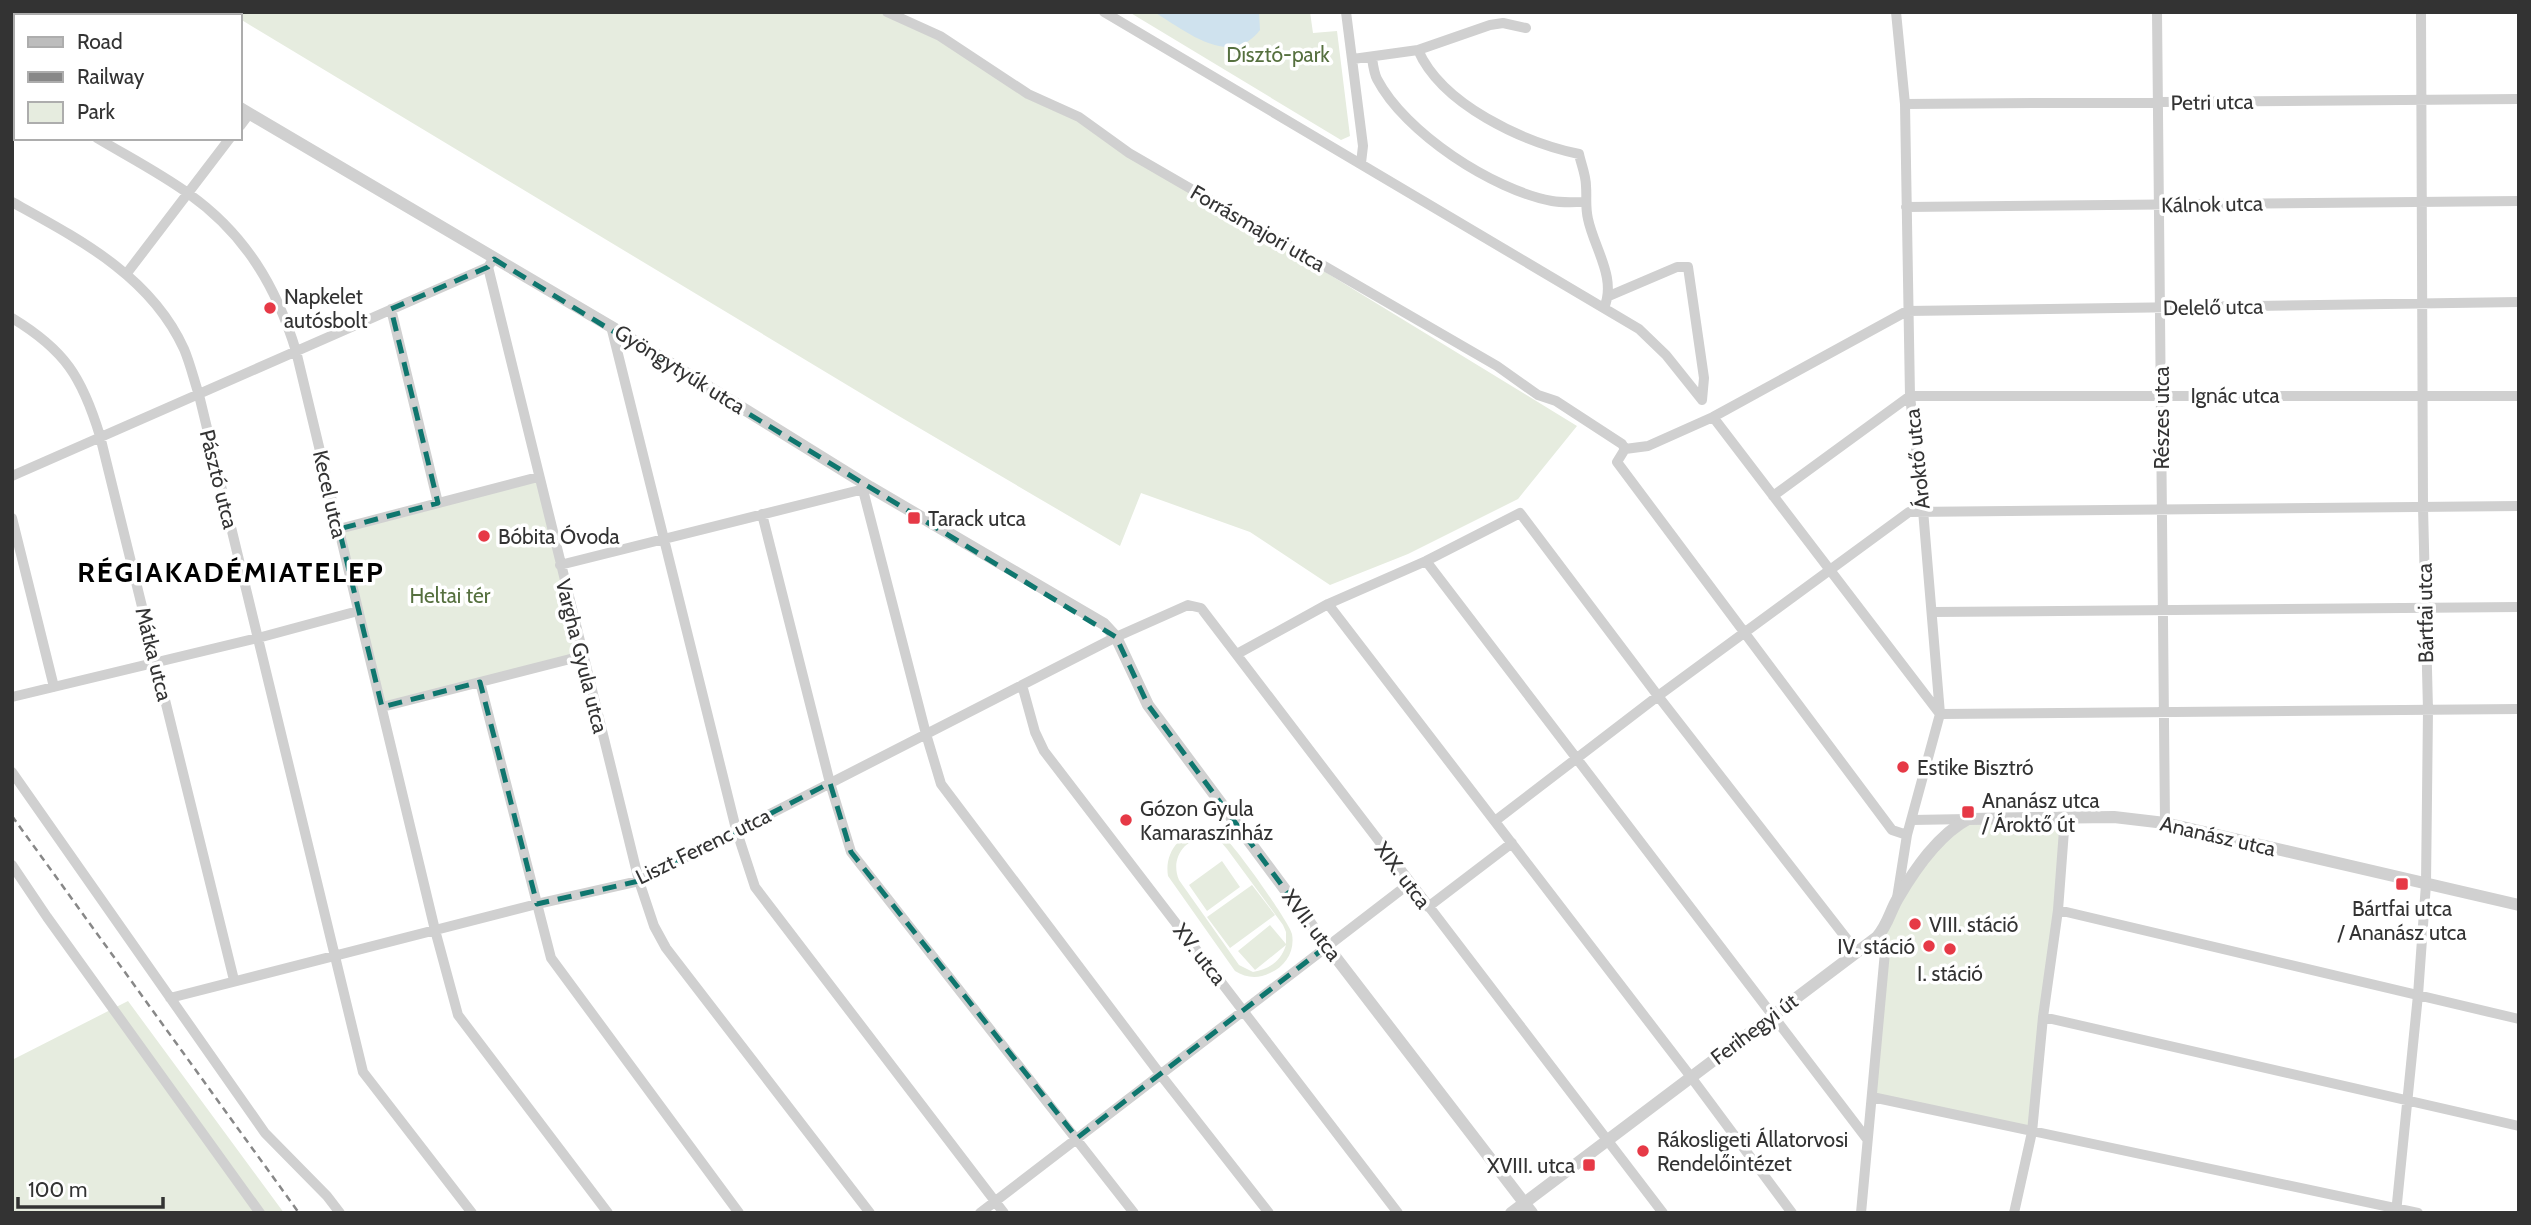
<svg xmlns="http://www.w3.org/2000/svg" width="2531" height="1225" font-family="Cabin,sans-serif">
<rect width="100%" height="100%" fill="#fff"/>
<path fill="#e6ecdf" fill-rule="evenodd" d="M243,12H900L1577,426L1518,499L1408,554L1330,585L1250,532L1141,493L1120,546L892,412L240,19Z
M1129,12H1310L1313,33L1337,31L1350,136L1341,140Z
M538,477L582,656L382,707L339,529Z
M2065,817L2032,1132L1872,1097L1882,943L1896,901L1956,825Z
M1204,830C1211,831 1219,832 1224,837C1235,846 1290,923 1292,934C1295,951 1286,966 1270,973C1258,979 1246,978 1235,971L1168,876C1164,852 1181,832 1204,830ZM1207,837L1221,842L1227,849L1283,925L1286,932V944L1270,925L1238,951L1255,970L1286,945C1281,961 1270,969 1253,972L1239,965L1179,880C1170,859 1184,838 1207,837Z
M1222,861L1240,887L1207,911L1189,885Z
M1252,885L1275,915L1230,948L1207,917Z
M128,1001L284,1213H12V1060Z"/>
<path fill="#cfe2ee" d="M1154,12H1259L1260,30C1230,69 1186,31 1154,12Z"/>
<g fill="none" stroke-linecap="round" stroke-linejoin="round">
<path stroke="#d0d0d0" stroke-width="10" d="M887,12L940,36L1028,94L1079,117L1129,153L1497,366L1538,395L1556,401L1622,444L1625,449
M1104,12L1639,329L1666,355L1702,400
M1346,12L1363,146L1361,163
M1896,12L1905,104L1910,396L1923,510L1940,714L1907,835L1897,898
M2157,12L2165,823
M1418,50C1442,105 1523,142 1579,154C1581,164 1586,175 1586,186C1587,198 1585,206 1588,219C1594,248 1617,278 1604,308
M1372,58C1373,65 1374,73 1377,79C1405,133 1493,190 1552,201C1562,203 1574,202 1585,202
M1353,59L1418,50L1490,25L1503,23L1526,28
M1905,104L2519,99
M240,126L249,114
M97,138C127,156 160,173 189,194C245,234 276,286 296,351L435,930L458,1015L608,1213
M12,202C79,239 151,276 184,349C190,363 194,380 199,395L363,1072L472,1213
M1906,207L2519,201
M488,267L639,881L654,926L666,948L870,1213
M127,273L230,138
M1609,296L1677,267H1688L1704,378L1702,400
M391,309L438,503
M12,318C65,350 82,377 100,436L234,980
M611,326L736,829L755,887L1004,1213
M1713,417L1940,714
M1625,449L1648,446L1713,417L1907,311L2519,302
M1625,449L1617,462L1892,830L1907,835
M12,476L488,267L492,261
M863,490L926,734L941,784L1160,1074L1269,1213
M1773,496L1910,396H2519
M762,514L830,783L851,852L1134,1213
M12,518L54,687
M339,529L538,477
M1426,561L1867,1139
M560,565L868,488
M1328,604L1691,1077L1792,1213
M1933,612L2519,607
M1237,654L1328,604L1426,561L1520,513L1658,696L1857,952
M480,682L551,958L739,1213
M1022,685L1035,732L1044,751L1398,1213
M12,697L258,638L358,611
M382,707L582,656
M1940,714L2519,709
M12,772L265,1133L327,1196L340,1213
M1912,820L1968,819
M1495,821L1658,696L1909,512L2519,506
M12,865L47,917L260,1213
M1428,907L1512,843
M2058,910L2519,1019
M170,998L537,904L639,881L1116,637L1188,605L1201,608L1663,1213
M2043,1017L2519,1126
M1872,1097L2418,1213
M980,1213L1410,883
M1861,1213L1885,952L1877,937
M2014,1213L2032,1132L2043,1017L2058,910L2065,817
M2396,1213L2418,995L2426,884L2428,710L2423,507L2421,12"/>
<path stroke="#d0d0d0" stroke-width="12" d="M80,12L86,16
M240,108L615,329L870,487L1104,624L1116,637L1148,705L1327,946L1532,1213
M1511,1213L1877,937C1888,925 1890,911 1898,898C1915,869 1938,835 1968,819L2114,817L2165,823L2519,905"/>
<path stroke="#bdbdbd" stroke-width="14" d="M57,16L58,12
M12,130L16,121"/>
<path stroke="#888" stroke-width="2.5" stroke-dasharray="7 5" stroke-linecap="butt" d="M12,816L299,1213"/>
</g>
<path fill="none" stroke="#0f766e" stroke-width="5" stroke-dasharray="14 9" stroke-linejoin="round" d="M494,259L1116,637L1148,705L1327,946L1077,1138L851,852L830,783L639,881L537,904L480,682L382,707L339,529L438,503L391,309L488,267Z"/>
<g fill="#e63946" stroke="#fff" stroke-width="2.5">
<circle cx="270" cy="308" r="7"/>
<rect x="907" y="511" width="14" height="14" rx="3.5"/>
<circle cx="484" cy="536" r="7"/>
<circle cx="1903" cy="767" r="7"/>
<rect x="1961" y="805" width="14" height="14" rx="3.5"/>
<circle cx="1126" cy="820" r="7"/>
<rect x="2395" y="877" width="14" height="14" rx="3.5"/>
<circle cx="1915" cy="924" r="7"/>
<circle cx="1929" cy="946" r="7"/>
<circle cx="1950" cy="949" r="7"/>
<circle cx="1643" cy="1151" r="7"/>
<rect x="1582" y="1158" width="14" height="14" rx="3.5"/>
</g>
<g text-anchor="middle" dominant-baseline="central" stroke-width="7" stroke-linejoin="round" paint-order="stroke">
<g font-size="21" fill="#56703f" stroke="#fff">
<text x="1278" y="54">Dísztó-park</text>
<text x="450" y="595">Heltai tér</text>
</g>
<g font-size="21" fill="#333" stroke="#fff">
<text transform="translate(2212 102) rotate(-1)">Petri utca</text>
<text transform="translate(2212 204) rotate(-1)">Kálnok utca</text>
<text transform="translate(1258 228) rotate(30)">Forrásmajori utca</text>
<text transform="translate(2213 307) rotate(-1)">Delelő utca</text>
<text transform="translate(680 369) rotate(32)">Gyöngytyúk utca</text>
<text x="2235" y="395">Ignác utca</text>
<text transform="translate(2161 418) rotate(-90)">Részes utca</text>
<text transform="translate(1917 459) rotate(-96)">Ároktő utca</text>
<text transform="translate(219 479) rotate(76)">Pásztó utca</text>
<text transform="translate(330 494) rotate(77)">Kecel utca</text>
<text transform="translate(2425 613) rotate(-91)">Bártfai utca</text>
<text transform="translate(154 654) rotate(76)">Mátka utca</text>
<text transform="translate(582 656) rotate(76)">Vargha Gyula utca</text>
<text transform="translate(2218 836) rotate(13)">Ananász utca</text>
<text transform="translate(703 846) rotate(-26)">Liszt Ferenc utca</text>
<text transform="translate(1403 875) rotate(53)">XIX. utca</text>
<text transform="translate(1312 925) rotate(53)">XVII. utca</text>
<text transform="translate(1200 954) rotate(52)">XV. utca</text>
<text transform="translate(1754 1029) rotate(-37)">Ferihegyi út</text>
</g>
<g font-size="21" fill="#333" stroke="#fff" text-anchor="start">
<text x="284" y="296">Napkelet<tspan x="284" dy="24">autósbolt</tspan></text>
<text x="928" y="518">Tarack utca</text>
<text x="498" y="536">Bóbita Óvoda</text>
<text x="1917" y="767">Estike Bisztró</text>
<text x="1982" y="800">Ananász utca<tspan x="1982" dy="24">/ Ároktő út</tspan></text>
<text x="1140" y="808">Gózon Gyula<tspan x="1140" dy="24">Kamaraszínház</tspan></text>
<text x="2402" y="908" text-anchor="middle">Bártfai utca<tspan x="2402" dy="24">/ Ananász utca</tspan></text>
<text x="1929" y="924">VIII. stáció</text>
<text x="1915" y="946" text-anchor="end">IV. stáció</text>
<text x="1950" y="973" text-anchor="middle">I. stáció</text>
<text x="1657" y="1139">Rákosligeti Állatorvosi<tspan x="1657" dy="24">Rendelőintézet</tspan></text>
<text x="1575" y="1165" text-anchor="end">XVIII. utca</text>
</g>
<g font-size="28" font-weight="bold" letter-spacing="2" fill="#000" stroke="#fff">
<text x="231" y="572">RÉGIAKADÉMIATELEP</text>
</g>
</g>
<rect width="2531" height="1225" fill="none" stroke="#333333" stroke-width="28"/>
<rect x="14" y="14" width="228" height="126" fill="#ffffff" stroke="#adadad" stroke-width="2"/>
<rect x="28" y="37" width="35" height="10" fill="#bdbdbd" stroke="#adadad" stroke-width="2"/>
<text x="77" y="49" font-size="21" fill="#333333">Road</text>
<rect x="28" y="72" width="35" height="10" fill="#888888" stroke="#adadad" stroke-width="2"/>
<text x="77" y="84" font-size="21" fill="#333333">Railway</text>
<rect x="28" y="102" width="35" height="21" fill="#e6ecdf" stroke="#adadad" stroke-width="2"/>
<text x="77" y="119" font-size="21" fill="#333333">Park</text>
<path d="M18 1197v10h145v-10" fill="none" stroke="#333333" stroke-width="3.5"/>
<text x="28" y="1197" font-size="21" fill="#333333" stroke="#ffffff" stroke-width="5" paint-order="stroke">100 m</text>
</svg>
